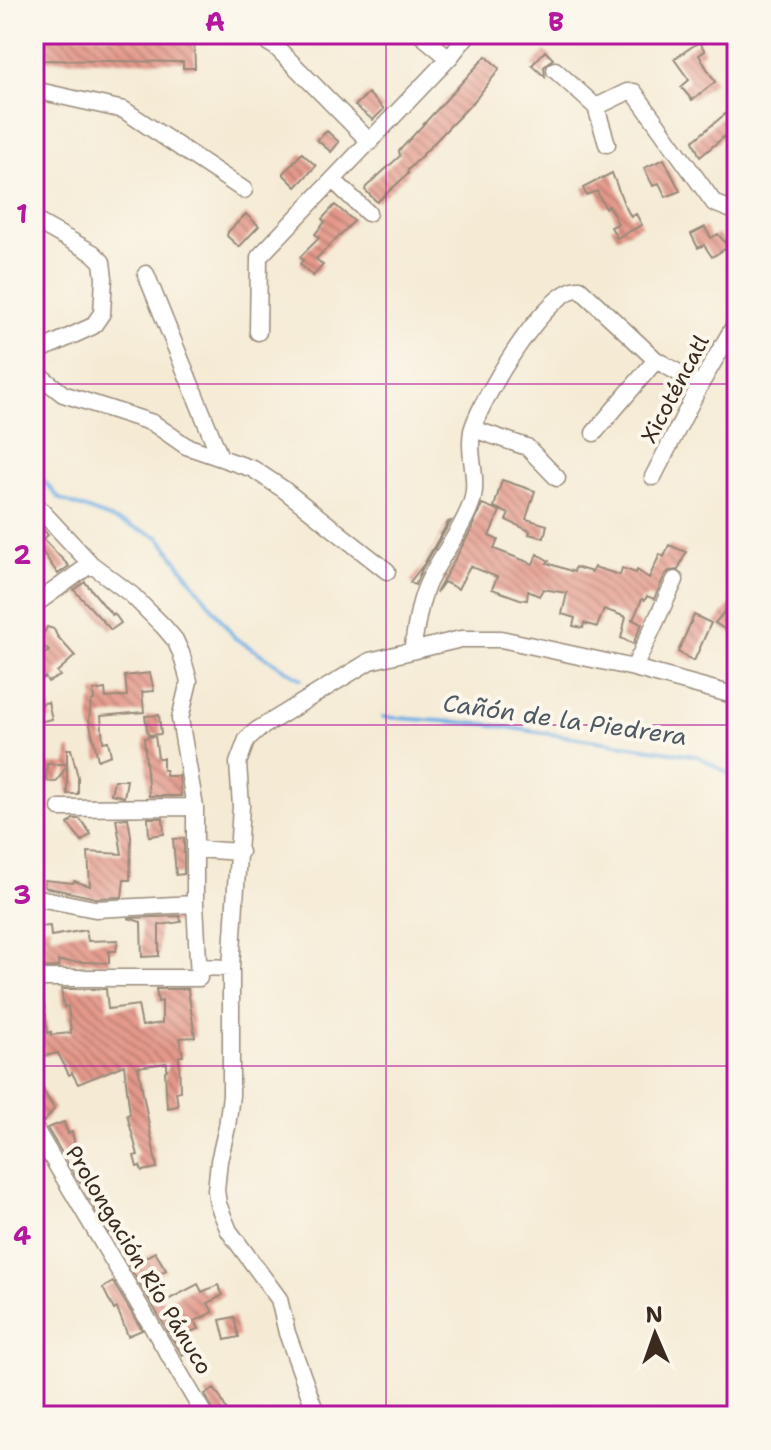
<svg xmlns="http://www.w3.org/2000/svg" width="771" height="1450" font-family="'Shantell Sans',sans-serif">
<defs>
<pattern id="building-back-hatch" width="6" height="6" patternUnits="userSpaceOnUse" patternTransform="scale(2)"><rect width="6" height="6" fill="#e3988a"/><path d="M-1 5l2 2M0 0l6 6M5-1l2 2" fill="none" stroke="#b97c70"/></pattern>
</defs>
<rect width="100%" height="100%" fill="#fbf7ec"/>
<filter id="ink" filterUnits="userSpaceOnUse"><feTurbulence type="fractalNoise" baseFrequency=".0125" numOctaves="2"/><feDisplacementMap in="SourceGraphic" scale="16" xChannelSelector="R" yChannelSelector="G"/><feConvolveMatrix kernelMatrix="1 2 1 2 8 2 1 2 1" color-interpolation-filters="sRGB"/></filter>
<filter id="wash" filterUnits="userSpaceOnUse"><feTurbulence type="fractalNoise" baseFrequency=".006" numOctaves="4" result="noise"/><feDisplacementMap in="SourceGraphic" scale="32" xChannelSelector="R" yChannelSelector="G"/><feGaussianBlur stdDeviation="1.8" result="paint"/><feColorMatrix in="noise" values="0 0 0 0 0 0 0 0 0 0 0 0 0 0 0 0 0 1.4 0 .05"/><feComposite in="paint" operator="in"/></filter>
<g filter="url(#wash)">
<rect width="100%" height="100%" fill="#f5ebd5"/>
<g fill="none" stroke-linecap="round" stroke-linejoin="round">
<path stroke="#71afe4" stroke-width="4" d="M34,470L60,499L159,537L235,638L301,679
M383,717L485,724L697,756L737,778"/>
</g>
<g id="blocks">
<path fill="url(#building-back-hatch)" d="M34,35L194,37L195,68H183V62L34,60Z
M699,42L705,51L699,55L715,82L692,100L681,87L689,80L674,59Z
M545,51L553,59L544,67L545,77L532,65Z
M486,56L499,68L498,71L475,100L408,170V174L377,202L365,190L366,187L400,156L399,151Z
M368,93L384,109L373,120L355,106Z
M737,104V126L700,157L693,141Z
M327,131L339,142L331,152L317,140Z
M302,153L316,166L296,187L284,175V173Z
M664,159L680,191L666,197L659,183L653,186L644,168Z
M612,173L624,204L631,217L636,214L642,225L617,238L611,227L618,224L609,206L605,208L597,191L586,195L583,188Z
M335,205L354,221L316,259L323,265L313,276L300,264L303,260L300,257L319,238L315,234L325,222L322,219Z
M246,214L259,226L239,247L227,236L228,232Z
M705,227L711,238L718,234L728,247L712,257L704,245L698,248L691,234Z
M502,480L535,491L526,519L547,525L544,538L529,534L530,531L506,520L509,514L494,507Z
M482,504L500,511L489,536L498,540L494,549L533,564L537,554L549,561L547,563L574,572L575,567L592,572L594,567L620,575L622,568L636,573L637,570L649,578L660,554L664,557L669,545L686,552L678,570L669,571L665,575L654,599L647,596L645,600L642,599L633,620L631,619L642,624L633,644L621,638L626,617L604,609L597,627L584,623L583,628L573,626L575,618L562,614L567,593L543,589L539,596L528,591L527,600L520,599L492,589L497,577L470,566L458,589L444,582L436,593L471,530Z
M34,519L48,535L43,539L69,566L58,574L37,544L34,546Z
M451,521L422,569L415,585L410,582L424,564L448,522Z
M85,582L112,615L114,613L121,623L111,630L74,590Z
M737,596V637L715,623Z
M694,615L711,623L694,661L678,652Z
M34,624L44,633L47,627L54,629L57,636L75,656L57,672L60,676L48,682L45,677L34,686V660L49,651L34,638Z
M150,673L154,691L142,692L144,712L101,716L103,742L108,741L111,755L98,760L89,720L91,701L94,700L93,691L105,689L106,698L127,696L125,676Z
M48,702L52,719L34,723V706Z
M159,715L161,734L148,735L145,716Z
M155,736L158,758H163V770H166V776H179L181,796H149L144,738Z
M67,749H71L78,777V794H67V766L56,782L46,781L47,764H67Z
M114,780H127L124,797L111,794Z
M128,818L131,836L130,880H124L122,897L96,898L44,887L45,880L73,883L74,881L90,886L88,852L122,854L116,819Z
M148,818H163L164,834L149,836Z
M73,819H80L91,834L82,841L68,824Z
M184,838V874L176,875L173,839Z
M180,916L181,922L159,925V956L142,957L141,922L128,918Z
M50,926L51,936L86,930L88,941L118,940L116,951H109V963L58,961L59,967L39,968L34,974V927Z
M34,982L42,989L48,1033L51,1032V1035L71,1033L68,1006L64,1007L61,989H106L108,1009L138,1005L142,1026L162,1023V1001L158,1002L156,989H188L195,1037L180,1038L183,1056H179L180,1091L176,1092L178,1106L167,1108L165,1071L167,1070V1063L138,1067L157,1168L142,1171L140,1166L137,1167L134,1156L138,1155L127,1115L130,1114L124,1065L78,1084L72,1073L69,1075L58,1053L45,1056L42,1046L37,1048L34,1033Z
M34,1074L54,1109L44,1122L34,1109Z
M64,1122L68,1134L72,1132L79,1164L86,1179L80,1183L47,1128Z
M97,1191L117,1229L109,1233L86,1193Z
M155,1252L166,1270L154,1276L156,1279L152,1282L164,1302L198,1284L202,1292L218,1285L223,1295L208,1303L213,1312L195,1321L199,1329L186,1333L194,1349L182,1355L129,1266Z
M113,1282L142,1330L128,1336L117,1308L114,1310L103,1288Z
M234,1317L239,1337L225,1340L220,1320Z
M214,1389L219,1395L230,1416H216L205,1394Z"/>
</g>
</g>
<g filter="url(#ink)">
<use href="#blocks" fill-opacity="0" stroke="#988a7a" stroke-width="2"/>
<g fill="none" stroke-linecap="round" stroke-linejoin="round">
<g stroke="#988a7a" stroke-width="19">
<path id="minor" d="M254,34L277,48L370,142
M420,34L449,58
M555,70L596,107L607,144
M34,90L124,110L244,190
M596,107L627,92H634L714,203L737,212
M333,180L368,213
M34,220L93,253L102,262L104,278L102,313L93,326L34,353
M146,274L220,457
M258,332L259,257L449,58L468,34
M34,371L63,394L153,423L186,446L253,469L283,489L387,571
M473,429L527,447L557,478
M594,433L656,360
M653,477L700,385L737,321
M34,503L91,564L132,595L164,627L175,640L181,653L189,681L180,719L195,807V904L199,978H44
M34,605L91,564
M412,651C416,629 418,606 427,585C439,557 461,533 471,504C480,480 467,455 472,431C479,402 548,286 580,289L656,360L700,385
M634,668L675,580
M60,808L195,807
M196,849L240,852
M34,897L95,909L195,904
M199,967L231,968
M34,1127L205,1416
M317,1416L287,1333L279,1299L229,1231L218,1204L216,1190L219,1161L227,1127L231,1095V968L241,806L238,763L247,739L257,730L370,661L461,639H501L634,668L737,696"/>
</g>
<use href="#minor" stroke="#fff" stroke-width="16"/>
</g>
</g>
<path fill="none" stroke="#b5179e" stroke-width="2" stroke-opacity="0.55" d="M386,34V1416M34,384H737M34,725H737M34,1066H737"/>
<g text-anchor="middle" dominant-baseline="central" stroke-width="8" stroke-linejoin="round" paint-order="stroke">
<g font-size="22" fill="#3b2a1e" stroke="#fbf7ec">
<text transform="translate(675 389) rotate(-62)">Xicoténcatl</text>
<text transform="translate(139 1260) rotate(59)">Prolongación Río Pánuco</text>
</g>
<g font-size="24" font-style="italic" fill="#4e5963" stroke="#fbf7ec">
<text transform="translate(565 720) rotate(8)">Cañón de la Piedrera</text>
</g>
</g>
<rect width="771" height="1450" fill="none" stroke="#fbf7ec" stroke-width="88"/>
<g transform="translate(655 1334) rotate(358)" stroke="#fbf7ec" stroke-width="6" paint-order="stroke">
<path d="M0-6L14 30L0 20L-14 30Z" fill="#3b2a1e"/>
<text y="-12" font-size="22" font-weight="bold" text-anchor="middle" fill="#3b2a1e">N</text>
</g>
<rect x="44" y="44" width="683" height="1362" fill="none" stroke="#b5179e" stroke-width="3"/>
<g font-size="26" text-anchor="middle" font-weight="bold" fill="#b5179e">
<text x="215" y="31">A</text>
<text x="556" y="31">B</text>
<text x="22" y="223">1</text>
<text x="22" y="564">2</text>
<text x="22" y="904">3</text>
<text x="22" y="1245">4</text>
</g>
</svg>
